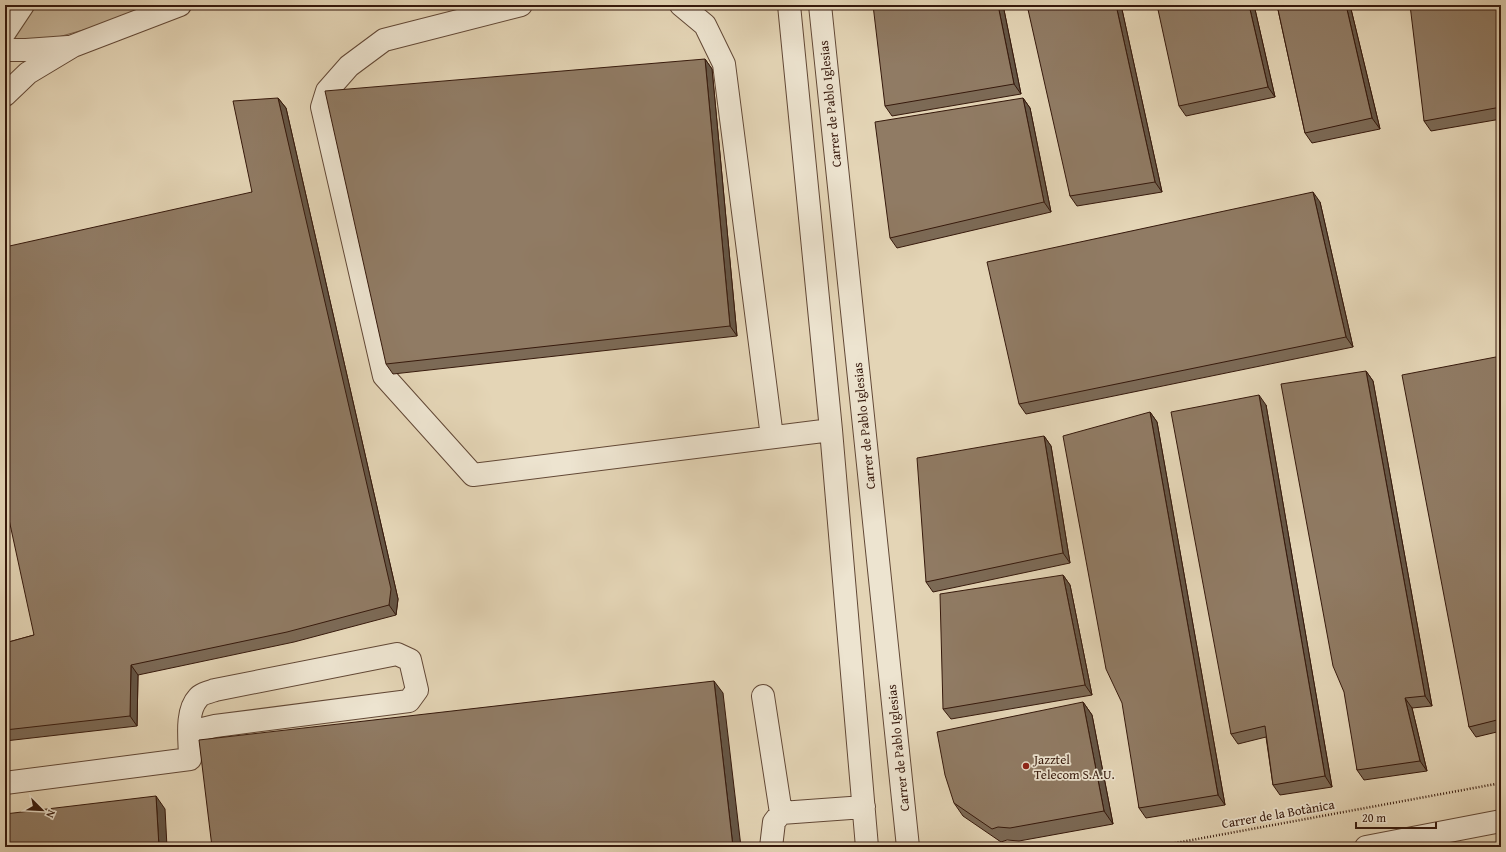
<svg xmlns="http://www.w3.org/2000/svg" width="1506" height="852" font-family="'Gentium Book Plus',serif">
<rect width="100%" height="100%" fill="#e4d5b6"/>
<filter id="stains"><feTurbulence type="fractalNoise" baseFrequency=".005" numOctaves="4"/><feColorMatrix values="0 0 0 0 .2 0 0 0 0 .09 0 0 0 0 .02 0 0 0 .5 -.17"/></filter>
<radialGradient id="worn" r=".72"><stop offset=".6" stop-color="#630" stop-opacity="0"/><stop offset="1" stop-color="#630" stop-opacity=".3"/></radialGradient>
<path fill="#c6b599" stroke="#7e6752" d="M36,5H92L140,9V14L44,41L15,42L13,38Z"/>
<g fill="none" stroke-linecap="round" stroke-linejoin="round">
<g stroke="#624836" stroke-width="24">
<path id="minor" d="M521,5L384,40L349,66L327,91L322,107L384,376L473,475L831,430
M681,5L705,25L724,64L772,437
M789,5L831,430L867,847
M820,5L908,847
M5,32L23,5
M5,50H26L68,47
M5,95L28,73L73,46L180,5
M763,696L781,813
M5,783L190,759C190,741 185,712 198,698C201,694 209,692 215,690L397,654L410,660L417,690L409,701L215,726L190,732
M771,847L774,822L781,813L864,807
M1366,847L1501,821"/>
</g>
<path stroke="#36190c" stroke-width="2.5" stroke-dasharray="1 2" stroke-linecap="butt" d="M1154,847L1501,783"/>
<use href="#minor" stroke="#ede4d0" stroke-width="22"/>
</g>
<path fill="#7c6a56" stroke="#36190c" d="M1003,5L1021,94L892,116L885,106Z
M1121,5L1162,192L1077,206L1070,196Z
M1254,5L1275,97L1186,116L1179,106Z
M1277,5H1350L1380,129L1312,143L1305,133Z
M1501,5V119L1431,131L1424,121Z
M705,59L712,69L737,336L393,374L386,364Z
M278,98L286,108L398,599L396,615L294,642L138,675L137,726L5,741V643L34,635L252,192Z
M1023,98L1030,108L1051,212L897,248L890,238Z
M1320,202L1353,347L1026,414L1019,404Z
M1501,356V731L1476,737L1469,727Z
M1366,371L1373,381L1432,706L1412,708L1427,771L1364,780L1357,770Z
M1266,405L1332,787L1280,795L1273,785L1266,737L1238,744L1231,734Z
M1150,412L1157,422L1225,805L1146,818L1139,808Z
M1044,436L1051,446L1070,563L933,592L926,582Z
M1063,575L1070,585L1092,695L951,719L943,709Z
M1083,702L1092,715L1113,824L1019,841L1007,840L1001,842L963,816L954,803Z"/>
<path fill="#655646" stroke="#36190c" d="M998,5H1003L1021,94L1014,84Z
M1116,5H1121L1162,192L1155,182Z
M1249,5H1254L1275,97L1268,87Z
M1346,5H1350L1380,129L1372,118Z
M705,59L712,69L737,336L730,326Z
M278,98L286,108L398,599L396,615L389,605Z
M1023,98L1030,108L1051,212L1044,202Z
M1313,192L1320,202L1353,347L1346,337Z
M1366,371L1373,381L1432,706L1425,696Z
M1259,395L1266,405L1332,787L1325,776Z
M1150,412L1157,422L1225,805L1218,795Z
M1044,436L1051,446L1070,563L1063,553Z
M1063,575L1070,585L1092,695L1085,685Z
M131,665L138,675L137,726L130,716Z
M714,681L723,693L741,847H733Z
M1405,698L1412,708L1427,771L1420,761Z
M1083,702L1092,715L1113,824L1104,811Z
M156,796L165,809L167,847H159Z"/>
<path fill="#907b64" stroke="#36190c" d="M873,5H998L1014,84L885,106Z
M1027,5H1116L1155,182L1070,196Z
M1157,5H1249L1268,87L1179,106Z
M1277,5H1346L1372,118L1305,133Z
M1410,5H1501V107L1424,121Z
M705,59L730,326L386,364L325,91Z
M278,98L391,589L389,605L287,632L131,665L130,716L5,730V643L34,635L5,501V247L252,192L233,101Z
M1023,98L1044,202L890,238L875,122Z
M1313,192L1346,337L1019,404L987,262Z
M1501,356V719L1469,727L1402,375Z
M1366,371L1425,696L1405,698L1420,761L1357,770L1344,692L1333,666L1281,384Z
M1259,395L1325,776L1273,785L1265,726L1231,734L1171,412Z
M1150,412L1218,795L1139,808L1122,703L1106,669L1063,436Z
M1044,436L1063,553L926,582L917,458Z
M1063,575L1085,685L943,709L940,594Z
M714,681L733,847H212L199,740Z
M1083,702L1104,811L1010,828L998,827L992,829L954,803L945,775L937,732Z
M156,796L159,847H5V814Z"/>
<circle fill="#8f2418" stroke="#ede4d0" stroke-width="1.5" cx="1026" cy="766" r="4"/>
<g text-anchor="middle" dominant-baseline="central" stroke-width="3.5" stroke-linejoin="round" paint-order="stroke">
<g font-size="13" fill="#36190c" stroke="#ede4d0">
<text transform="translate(830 104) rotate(-96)">Carrer de Pablo Iglesias</text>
<text transform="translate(864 426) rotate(-96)">Carrer de Pablo Iglesias</text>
<text transform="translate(898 748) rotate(-96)">Carrer de Pablo Iglesias</text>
<text transform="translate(1278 814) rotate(-10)">Carrer de la Botànica</text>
</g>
<g font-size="13" fill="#36190c" stroke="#ede4d0" text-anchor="start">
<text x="1034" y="759">Jazztel<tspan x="1034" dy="15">Telecom S.A.U.</tspan></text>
</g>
</g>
<rect width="1506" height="852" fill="none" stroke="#e4d5b6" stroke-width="20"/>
<rect x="6" y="6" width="1494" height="840" fill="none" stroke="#36190c" stroke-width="2"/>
<rect x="10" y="10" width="1486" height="832" fill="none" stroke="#36190c"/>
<g transform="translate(42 810) rotate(114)" stroke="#ede4d0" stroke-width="3" paint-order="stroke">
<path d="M0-3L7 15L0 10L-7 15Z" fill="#36190c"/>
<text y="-6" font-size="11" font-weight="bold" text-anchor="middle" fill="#36190c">N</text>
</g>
<path d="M1356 822v6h80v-6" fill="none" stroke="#36190c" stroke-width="2"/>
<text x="1362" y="822" font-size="12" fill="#36190c" stroke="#ede4d0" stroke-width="3" paint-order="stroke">20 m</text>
<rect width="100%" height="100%" filter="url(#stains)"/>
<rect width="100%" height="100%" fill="url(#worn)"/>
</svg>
